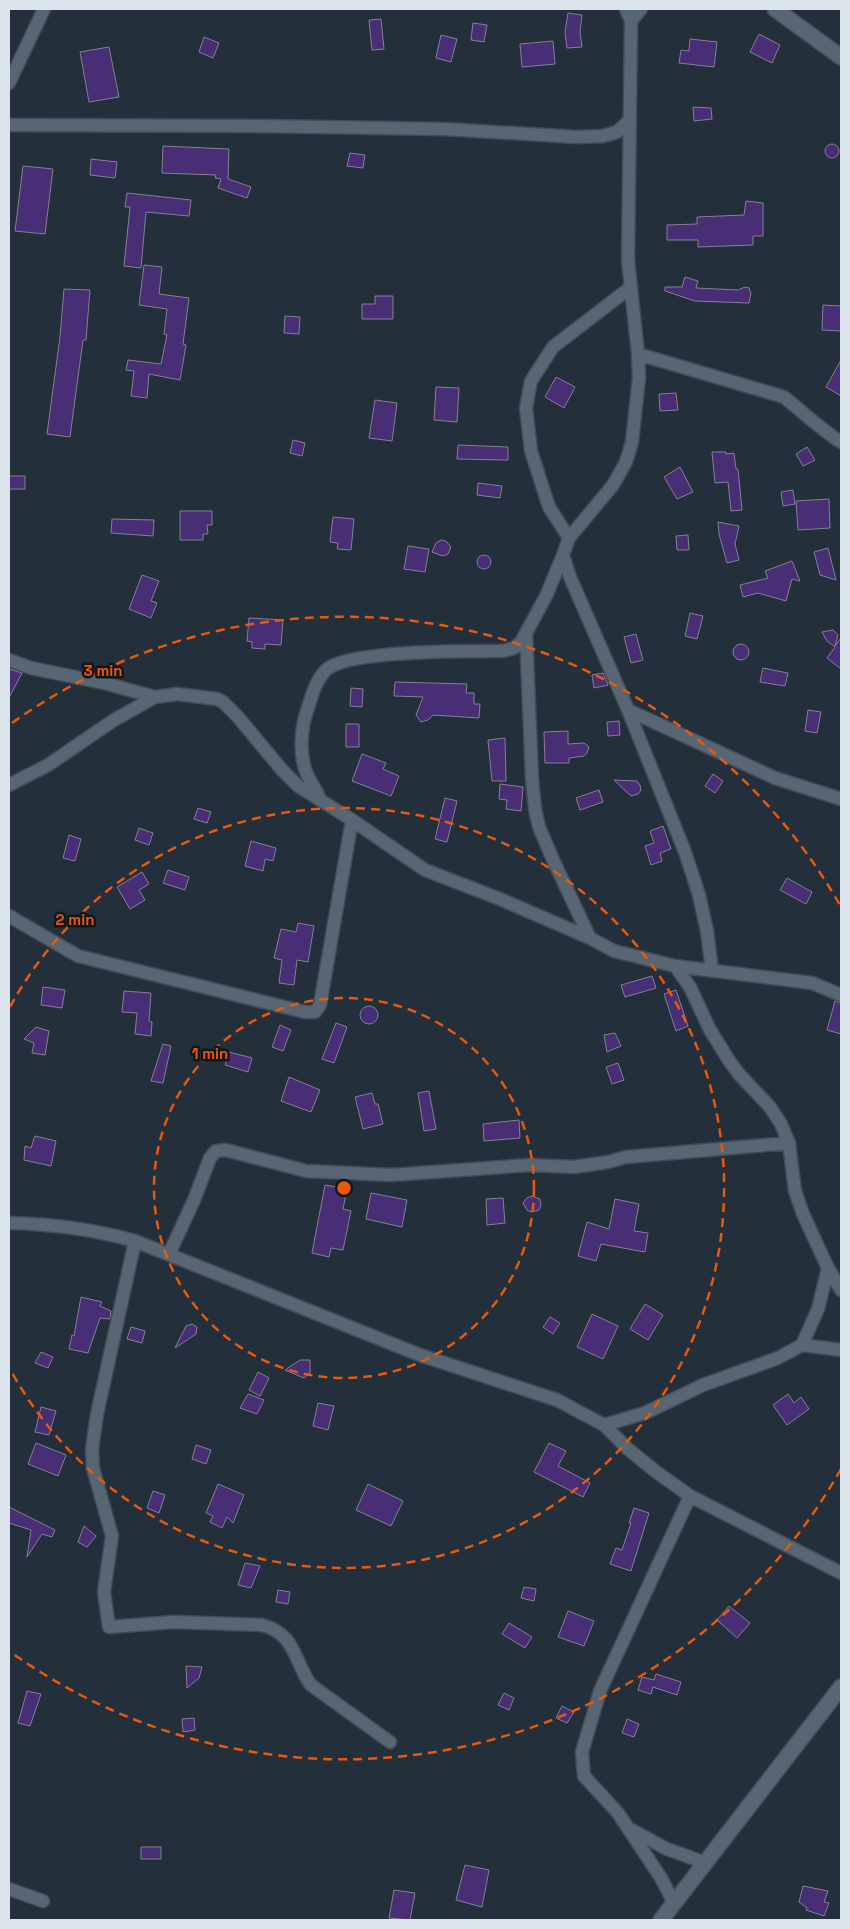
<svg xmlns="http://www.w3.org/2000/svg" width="850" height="1929" font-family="'Space Grotesk',sans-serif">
<rect width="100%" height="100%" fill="#232f3b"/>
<path fill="#482e74" stroke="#858092" d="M568,13L582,15L580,32L582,47L567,48L565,32Z
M381,19L384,49L372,50L369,20Z
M473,23L487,25L484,42L471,40Z
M759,34L780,45L772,63L750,52Z
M441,35L457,39L451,62L436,58Z
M204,37L219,43L213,58L199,52Z
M690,39L717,42L714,67L679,63L681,50L689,51Z
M553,41L555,64L522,67L520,44Z
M109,47L119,97L89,102L80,52Z
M693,107L711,108L712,119L694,121Z
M825 151a7 7 0 1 1 14 0a7 7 0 1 1-14 0Z
M163,146L229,149L228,179L251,187L247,198L218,188L221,179L215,178L216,175L162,173Z
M350,153L365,155L363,168L347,166Z
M91,159L117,162L115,178L90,175Z
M23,166L53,169L45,234L15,231Z
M127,193L191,200L189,216L146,212L141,268L124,266L130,207H125Z
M746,201L763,203V236H753V245L698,247V240H667V225L697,224V217L744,215Z
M144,265L162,267L159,294L189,298L183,344L186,345L180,380L149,374L147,398L131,396L134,371L126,370L128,360L161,364L167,335L164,334L167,309L139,305Z
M685,277L698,281L696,288L738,290L745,287L749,288L751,293L749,303L695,301L665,291V287H682Z
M64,289L90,290L86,340H83L70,437L47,434L60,337Z
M375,296H393V319H362V304H375Z
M823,305L841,306V331L822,330Z
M285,316L300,317L299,334L284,333Z
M841,360V396L826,387Z
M556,377L575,387L564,408L545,397Z
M436,387L459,388L457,422L434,420Z
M676,393L678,410L660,411L659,394Z
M375,400L397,403L392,441L369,438Z
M293,440L305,443L302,456L290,453Z
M458,445L508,447V460L457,459Z
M807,447L815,460L803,466L796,454Z
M712,452H726V454L734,453L736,469H738L742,510L731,511L728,482L715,483Z
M680,467L693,492L677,499L664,477Z
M9,476H25V489H9Z
M478,483L502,486L500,498L477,495Z
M793,490L795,504L783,506L781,492Z
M829,499L830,528L798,530L796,501Z
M180,511H212V525H207L208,534H203V540H180Z
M333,517L354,519L351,550L337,549L338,543L330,542Z
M112,519L154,520L153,536L111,533Z
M718,522L739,526L735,544L739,560L727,563L719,534Z
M688,535L689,550H677L676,536Z
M441,540L446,541L451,547L448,554L443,556L432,552L436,543Z
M408,546L429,549L425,572L404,569Z
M828,548L836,580L820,575L814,552Z
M477 562a7 7 0 1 1 14 0a7 7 0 1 1-14 0Z
M792,561L800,581L792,579L786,601L758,593L743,597L740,585L768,578L765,571Z
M142,575L159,581L151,601L157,603L151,618L129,609Z
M690,613L703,616L697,639L685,636Z
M249,618L283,620L281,645L265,644V649L252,648V642L247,641Z
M833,630L838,635L835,646L841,638V669L827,658L835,647L827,641L822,632Z
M636,634L643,660L631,663L624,637Z
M733 652a8 8 0 1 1 16 0a8 8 0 1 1-16 0Z
M763,668L788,673L785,686L760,682Z
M9,669L22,673L9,698Z
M603,673L608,685L594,688L592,675Z
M395,682L467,684L466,693H474V704H480L479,718L433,715L428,720L421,722L416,715L423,697L394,696Z
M351,688L363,689L362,707L350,706Z
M808,710L821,712L817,733L805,731Z
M619,721L620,735L608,736L607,722Z
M346,724H359V747H346Z
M568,731V744L584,743L589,747L587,753L584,756L569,758V763H545L544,732Z
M505,738L506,781H492L488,740Z
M362,754L386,763L383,769L399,776L391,796L352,781Z
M713,774L723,781L715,793L705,786Z
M614,780L637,781L640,785L641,790L638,794L631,796Z
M500,784L523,787L521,811L506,809L507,800L499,799Z
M599,790L603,802L580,810L576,798Z
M445,798L457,801L447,842L435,839Z
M198,808L211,812L207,823L194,819Z
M663,826L671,849L660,853L662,861L651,865L645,846L654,843L650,831Z
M139,828L153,833L149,845L135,840Z
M69,835L81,839L75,861L63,858Z
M251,841L276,848L273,861L265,859L263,871L245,866Z
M168,870L189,877L185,890L163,883Z
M142,872L149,884L139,890L145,900L130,909L117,887Z
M787,878L812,892L806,904L780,890Z
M298,923L314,926L308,962L297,960L294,985L279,983L282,960L274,958L281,929L296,932Z
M652,976L656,988L625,997L621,985Z
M43,987L65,990L62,1008L41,1005Z
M676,990L688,1026L676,1031L664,994Z
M124,991L151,993L149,1021L152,1022L151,1036L135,1034L137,1013L122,1012Z
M835,1001L841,1003V1034L827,1030Z
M360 1015a9 9 0 1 1 18 0a9 9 0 1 1-18 0Z
M336,1023L347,1027L334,1063L322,1059Z
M280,1025L291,1030L283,1051L272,1047Z
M36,1027L49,1031L45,1055L32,1053L34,1043L24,1039Z
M615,1033L621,1046L607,1052L604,1035Z
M163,1044L171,1046L163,1083L151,1081Z
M229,1052L252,1058L248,1072L225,1065Z
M618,1063L624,1080L612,1084L606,1067Z
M289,1077L320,1090L311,1112L281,1101Z
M429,1091L436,1129L424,1131L418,1093Z
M372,1093L375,1104H378L383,1124L363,1129L355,1097Z
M519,1120L520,1138L484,1141L483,1124Z
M35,1136L56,1141L51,1166L24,1160L25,1146L31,1148Z
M325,1185L347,1189L343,1209L351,1211L343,1250L331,1248L329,1257L312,1253Z
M371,1193L407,1200L402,1227L366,1219Z
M532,1196L540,1199L541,1205L539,1210L531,1212L527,1210L523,1203L527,1198Z
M503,1198L505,1223L487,1225L486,1199Z
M615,1199L639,1204L634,1231L648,1233L645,1252L601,1244L596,1261L578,1256L587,1222L609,1229Z
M81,1297L102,1302L100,1306L111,1311L110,1319L100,1318L88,1353L69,1349L72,1335L74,1336Z
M645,1304L663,1315L648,1340L630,1329Z
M592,1314L618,1326L603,1359L577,1347Z
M550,1317L560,1323L553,1334L543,1327Z
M192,1324L197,1327L196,1334L175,1348L186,1326Z
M131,1327L145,1331L142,1343L127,1339Z
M41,1352L53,1357L48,1368L35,1363Z
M300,1360H310V1373L304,1378L285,1370Z
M258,1372L269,1378L260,1396L249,1390Z
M248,1394L264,1400L257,1414L240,1408Z
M788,1394L794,1403L801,1397L809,1409L787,1425L773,1405Z
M318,1403L334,1406L328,1430L313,1426Z
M41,1407L56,1411L49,1435L35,1432Z
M36,1443L66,1455L58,1476L28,1464Z
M549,1443L566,1451L558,1466L590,1483L583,1497L534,1472Z
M196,1445L211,1450L206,1464L192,1459Z
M218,1484L244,1495L233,1523L227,1517L222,1528L210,1522L213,1516L206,1513Z
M368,1484L403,1501L391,1526L356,1510Z
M153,1491L165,1495L159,1513L147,1508Z
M9,1507L55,1530L52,1537L42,1534L27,1557L31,1530L9,1523Z
M634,1508L649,1513L631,1571L610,1564L616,1548L622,1550L631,1523H629Z
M84,1526L96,1536L87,1547L78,1542Z
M245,1563L260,1566L251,1588L238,1585Z
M524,1587L536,1589L534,1601L521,1598Z
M278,1590L290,1592L288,1604L276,1602Z
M729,1606L750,1623L737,1638L717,1620Z
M568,1611L594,1621L584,1646L558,1637Z
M509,1623L532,1637L525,1648L502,1634Z
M186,1666L202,1667L199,1678L187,1688Z
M656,1674L681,1682L677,1695L653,1687L651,1694L638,1690L642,1677L654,1680Z
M27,1691L41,1694L30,1726L18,1723Z
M504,1693L514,1698L509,1710L498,1705Z
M562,1706L574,1712L567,1723L556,1718Z
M194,1718L195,1730L183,1732L182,1719Z
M627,1719L639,1724L634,1737L622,1733Z
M141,1847H161V1859H141Z
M465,1865L489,1870L482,1907L456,1900Z
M803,1886L828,1891L824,1902L829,1903L824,1916L806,1910L807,1908L799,1902Z
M394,1890L415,1893L410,1920L389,1918Z"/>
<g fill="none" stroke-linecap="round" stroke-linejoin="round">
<g stroke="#424c56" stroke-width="15">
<path id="minor" d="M631,21L641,9
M9,83L44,9
M9,125L257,126L444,129L577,137L603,136L617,132L630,120
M638,354L784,397C803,412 820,429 841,442
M569,538L549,507L531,451L526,408L531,381L553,347L631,287
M563,555L570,577L628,710L685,852L699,895L707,931L712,971
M526,633L532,779L535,809L539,827L554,862L590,938
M9,660L31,668L104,683L155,697L177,694L217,699L223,702L238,717L282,770L298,786L352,820L425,870L500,899L590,938L614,951L675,966L812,983L841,995
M628,710L775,778L841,799
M9,785L48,765L114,720L155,697
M320,799C316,790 310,781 306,772C299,753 301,726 308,708C312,695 316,680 326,670C347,650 470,651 503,651L514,648L521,642L526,633L547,594L563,555L569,538L613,485L626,462L632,442L639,378L638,354L628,260L631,21L626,9
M9,916L78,956L305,1012H315L320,1005L352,820
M675,966L690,987L710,1030L730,1062L739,1074L770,1107L781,1124L789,1143L795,1191L803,1214L828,1268L841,1290
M9,1223C52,1224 93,1229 135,1241L420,1355L557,1400L604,1425L628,1449L655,1471L690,1496L841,1573
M135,1241L97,1414L92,1449L93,1468L112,1536L104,1592L109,1627L174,1622L262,1625C296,1634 293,1660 311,1685L390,1742
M169,1254L194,1200L210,1158L216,1151L226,1150L306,1171L391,1175L530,1165L574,1167L608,1162L626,1157L789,1143
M802,1345L841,1350
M604,1425L645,1413L703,1385L778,1358L802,1345L818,1309L828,1268
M630,1829L667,1849L706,1863
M9,1889L43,1901
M674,1903L661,1878L618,1813L584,1776L582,1752L600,1691L690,1496"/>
</g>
<g stroke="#424c56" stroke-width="18">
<path id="tertiary" d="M775,9L841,57
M661,1920L841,1687"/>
</g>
<use href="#minor" stroke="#586573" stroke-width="12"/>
<use href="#tertiary" stroke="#586573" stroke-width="15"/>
</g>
<g fill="none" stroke="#e8590c" stroke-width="2.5" stroke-dasharray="9 6">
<circle cx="344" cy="1188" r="190"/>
<path d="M10 1007A380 380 0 1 1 10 1369"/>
<path d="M841 1469A571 571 0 0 1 12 1653M12 723A571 571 0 0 1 841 907"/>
</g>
<circle cx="344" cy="1188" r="8" fill="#e8590c" stroke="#11171c" stroke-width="2.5"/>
<g font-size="15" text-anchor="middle" font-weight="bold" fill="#e8590c" stroke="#11171c" stroke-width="5" stroke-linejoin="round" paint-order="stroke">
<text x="103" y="676">3 min</text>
<text x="75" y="925">2 min</text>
<text x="210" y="1059">1 min</text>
</g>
<rect width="850" height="1929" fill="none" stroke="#dbe3eb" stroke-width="20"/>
</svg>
